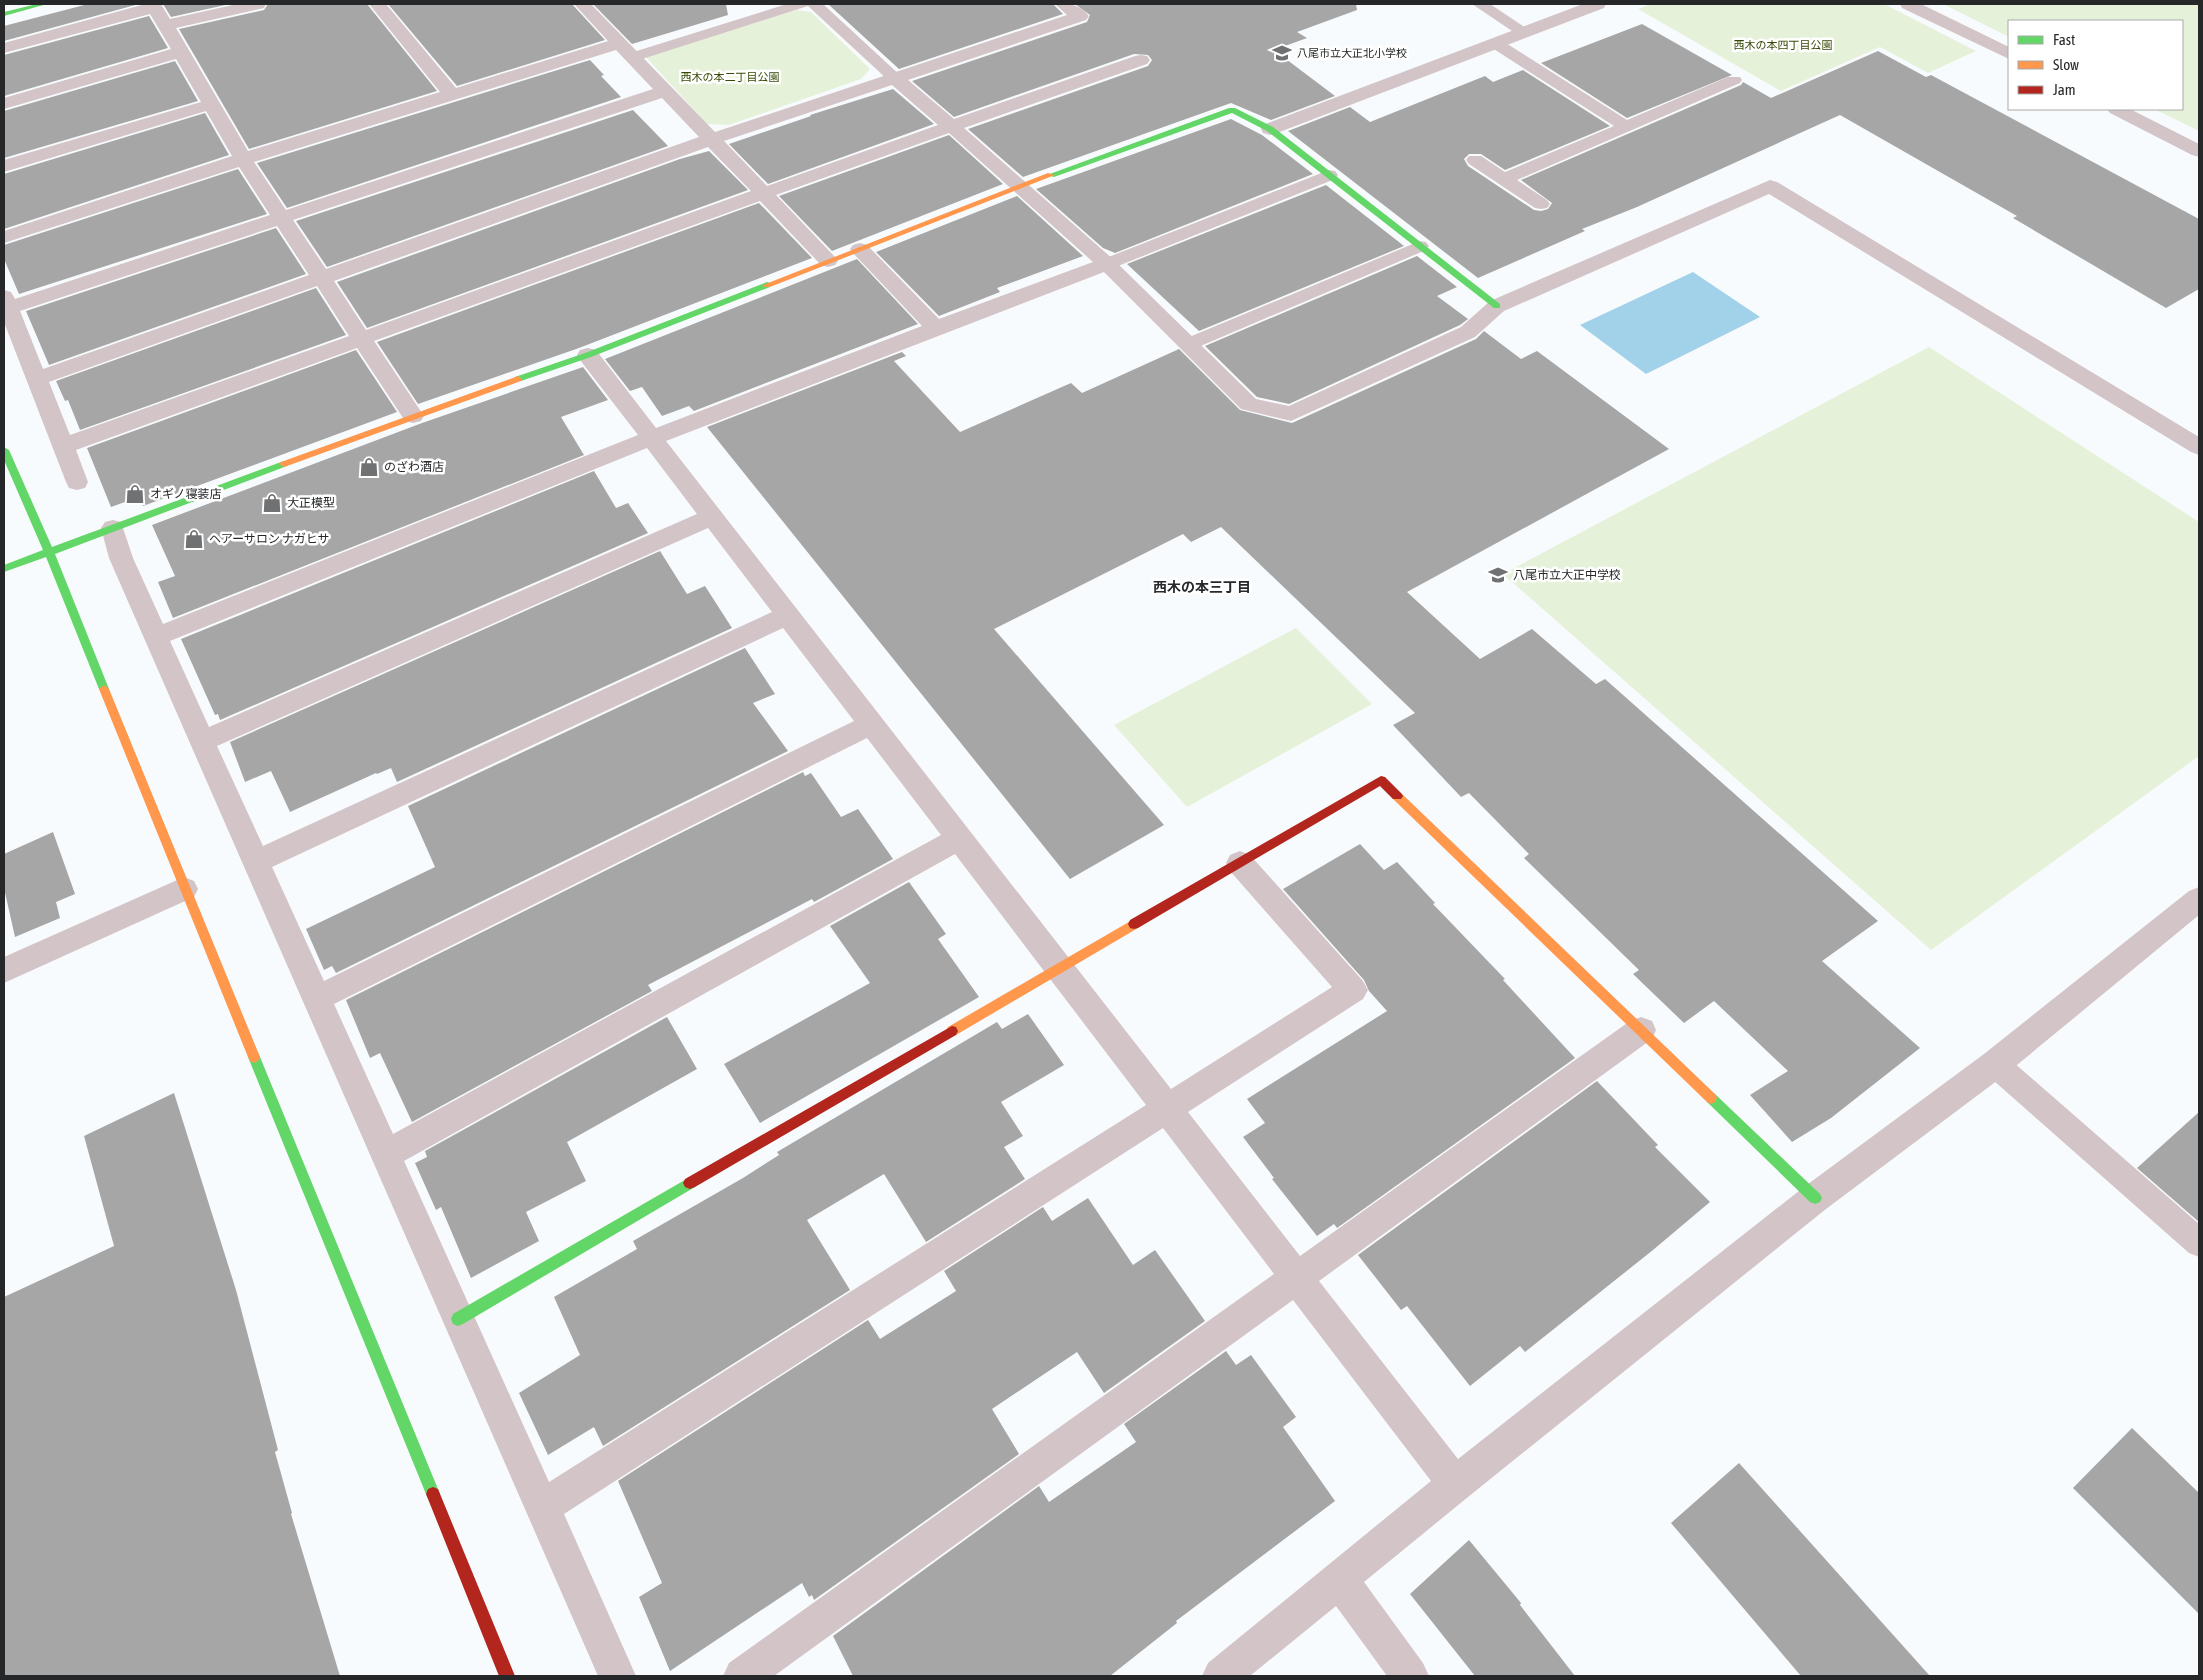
<svg xmlns="http://www.w3.org/2000/svg" width="2203" height="1680" font-family="'Asap Condensed','Noto Sans JP',sans-serif">
<rect width="100%" height="100%" fill="#f8fbfd"/>
<path fill="#e6f1d9" d="M1651,4H1884L1976,51L1928,73L1880,47L1781,91L1638,9Z
M1943,4H2199V131L2154,109H2182V21H2009V37Z
M797,10L811,12L870,69L861,79L729,125L707,124L645,56Z
M1929,347L2199,522V756L1931,950L1503,574Z
M1296,628L1372,704L1187,807L1114,725Z"/>
<path fill="#a1d2ea" d="M1693,272L1760,317L1646,374L1580,325Z"/>
<path fill="#a6a6a6" d="M88,4H139L4,41V26Z
M163,4H230L171,17Z
M268,4H367L437,91L249,149L179,29L264,10Z
M388,4H572L605,40L457,86Z
M593,4H726L728,15L632,44Z
M828,4H1053L1063,14L899,69Z
M1075,4H1356L1357,10L1297,32L1307,38L1274,50L1335,96L1271,120L1231,103L1023,177L968,129L1148,66L1152,60L1148,55L1134,54L954,117L912,81L1087,22L1090,15Z
M149,16L168,48L4,96V55Z
M1642,24L1732,75L1627,118L1541,63Z
M1878,51L1926,77L1931,75L2199,219V289L2166,308L2013,218L2017,216L1840,115L1637,207L1582,229L1585,231L1478,278L1288,131L1350,107L1370,122L1485,76L1493,82L1523,70L1610,126L1505,170L1481,154H1469L1464,159L1468,166L1534,210L1541,211L1548,209L1552,203L1521,180L1741,85L1743,82L1771,98Z
M590,60L604,75L601,76L621,97L287,208L257,163Z
M175,61L198,101L4,158V111Z
M893,89L934,124L768,184L729,144L811,116L810,115Z
M633,110L668,146L327,267L296,221Z
M205,113L229,155L4,229V174Z
M1231,119L1262,135L1313,174L1115,253L1103,248L1036,189Z
M949,135L1003,184L832,251L779,196Z
M709,151L748,190L367,328L337,282L680,159Z
M238,169L267,214L19,294L4,259V245Z
M1326,185L1404,246L1199,331L1127,264Z
M1017,196L1083,256L997,288L1000,292L939,316L876,252Z
M759,203L812,258L579,348L418,404L377,342Z
M276,228L306,274L49,365L26,311Z
M1417,256L1457,287L1437,296L1468,319L1460,325L1289,404L1257,397L1205,346Z
M857,259L918,324L694,411L689,406L662,416L642,387L630,391L605,359Z
M316,288L346,335L80,430L68,400L65,401L56,381Z
M1484,331L1521,359L1537,351L1669,449L1407,592L1480,659L1532,629L1596,684L1605,679L1878,921L1822,961L1920,1048L1831,1118L1792,1142L1750,1095L1788,1071L1714,1001L1684,1023L1633,974L1639,970L1524,858L1529,854L1469,793L1461,797L1393,725L1415,713L1221,527L1191,542L1183,534L994,629L1164,825L1070,879L707,427L902,352L906,356L894,361L960,432L1071,383L1082,393L1179,349L1240,410L1292,423L1476,339Z
M356,350L397,412L143,506L139,497L111,507L87,448Z
M583,367L608,400L561,417L584,455L173,618L158,582L175,576L152,525L422,423Z
M594,471L616,508L628,503L648,533L220,720L218,714L215,715L181,639Z
M660,551L687,594L705,586L732,628L397,782L391,768L377,774L376,773L290,812L271,771L245,782L230,742Z
M745,648L775,694L753,703L788,751L336,973L332,966L324,970L306,929L435,867L408,806Z
M803,772L805,776L811,773L841,817L858,809L893,859L814,902L812,899L648,985L652,991L412,1122L380,1053L370,1058L346,1000Z
M53,832L75,894L56,902L60,918L15,937L4,888V854Z
M1360,844L1384,870L1397,862L1435,903L1433,904L1505,979L1503,980L1575,1058L1337,1228L1334,1224L1317,1236L1272,1179L1274,1178L1243,1137L1265,1123L1247,1099L1387,1011L1369,991L1364,980L1283,889Z
M909,882L946,934L938,939L979,997L760,1123L724,1064L870,983L830,926Z
M1028,1014L1064,1065L1001,1102L1023,1136L1004,1147L1025,1179L926,1242L884,1174L807,1220L850,1290L603,1446L594,1427L548,1455L519,1393L580,1355L554,1297L637,1249L633,1241L743,1178L779,1155L777,1152L997,1022L1002,1029Z
M667,1017L697,1069L567,1142L586,1181L526,1212L539,1241L471,1278L441,1207L436,1210L415,1163L427,1157L425,1151Z
M1597,1081L1658,1145L1655,1147L1710,1202L1653,1250L1525,1352L1520,1346L1470,1386L1407,1306L1401,1310L1358,1255Z
M174,1093L236,1290L278,1450L275,1452L292,1513L291,1514L340,1676H4V1297L114,1246L84,1136Z
M2199,1112V1222L2137,1168Z
M1088,1198L1133,1265L1155,1250L1205,1321L1104,1393L1077,1352L992,1409L1019,1454L814,1600L812,1595L809,1597L802,1583L670,1671L639,1597L662,1583L618,1481L868,1320L880,1339L956,1291L944,1271L1043,1207L1052,1221Z
M1226,1351L1236,1365L1251,1355L1296,1417L1283,1427L1335,1501L1176,1621L1177,1623L1110,1676H853L833,1636L1039,1486L1049,1502L1136,1442L1124,1424Z
M2132,1428L2199,1493V1614L2073,1488Z
M1739,1463L1930,1676H1801L1671,1523Z
M1469,1540L1521,1603L1520,1605L1575,1676H1475L1410,1594Z"/>
<g fill="none" stroke-linecap="round" stroke-linejoin="round">
<path fill="#d3c4c7" fill-rule="evenodd" d="M787,4H823L902,77L900,80H888L808,6L639,60H627L625,57L627,54Z
M1472,4H1490L1532,32L1530,35H1518Z
M1495,38L1501,40L1627,120L1728,77H1740L1742,80L1740,83L1517,180L1547,200L1550,204L1547,208L1541,209L1535,208L1469,164L1466,160L1469,156H1481L1505,172L1614,126L1489,46L1487,43L1489,40Z
M1329,170L1335,171L1338,175L1335,179L1113,268L1107,270L1101,268L1098,264L1101,260Z
M1420,241L1426,242L1429,246L1426,250L1196,348L1189,350L1182,348L1179,344L1182,340Z
M1995,1052L2005,1055L2199,1224V1257L2189,1253L1985,1073L1981,1064L1985,1055Z"/>
<path fill="#d3c4c7" fill-rule="evenodd" d="M145,4H161L170,19L237,4H266L264,8L176,28L248,151L440,92L369,4H386L456,88L608,41L574,4H591L715,132L1067,15L1055,4C1068,3 1080,4 1089,16L1086,20L908,80L954,119L1135,56L1141,55L1147,56L1150,60L1147,64L964,128L1114,260L1256,399L1289,406L1461,327L1490,301L1770,180L1777,182L2199,437V455L2191,452L1769,194L1504,311L1475,337L1291,421L1241,409L1104,272L666,441L1171,1089L1332,987L1230,871L1226,863L1230,855L1240,851L1250,855L1363,981L1368,990L1363,999L1188,1112L1300,1256L1630,1021L1641,1017L1652,1021L1656,1030L1652,1039L1319,1281L1458,1459L1804,1187L1984,1054L2189,891L2199,887V915L2006,1074L1826,1209L1468,1497L1364,1582L1423,1663L1429,1676H1387L1336,1606L1250,1676H1202L1208,1663L1431,1481L1293,1300L774,1676H723L729,1663L1274,1274L1163,1128L564,1514L636,1676H598L109,558L101,528L105,522L113,520L121,522L133,558L163,624L638,435L580,360L577,355L580,350L588,348L596,350L656,428L922,326L853,253L850,249L853,245L860,243L867,245L939,319L1093,262L949,133L776,195L835,257L838,261L835,265L828,267L821,265L760,201L374,341L424,416L421,421L413,423L405,421L357,348L76,450L88,482L85,488L77,490L69,488L66,482L4,322V290L11,292L15,299L270,215L239,167L4,243V231L232,156L206,111L4,172V160L201,102L176,59L4,109V98L171,49L150,14L4,53V43ZM616,50L653,89L286,210L254,162ZM892,85L938,125L767,186L724,141ZM662,98L699,137L326,269L293,220ZM708,147L751,191L366,330L334,281ZM277,226L309,275L43,369L20,311ZM317,286L349,336L70,435L49,382ZM647,448L697,514L209,727L170,641ZM708,528L772,612L263,846L217,746ZM783,628L854,721L324,981L272,867ZM867,738L941,835L393,1134L334,1004ZM955,854L1146,1105L549,1482L404,1161Z
M1583,4H1606L1604,8L1277,133L1270,135L1263,133L1261,129L1263,125Z
M1900,4H1921L2009,47V59L1902,8Z
M2107,109H2130L2199,144V157L2192,155L2110,113Z
M184,877L194,881L198,889L194,897L4,983V957Z"/>
<path fill="#63d668" fill-rule="evenodd" d="M37,4H47L4,16V12Z
M1229,108H1235L1273,127L1500,304V308H1494L1267,131L1232,113L1054,177L1047,175Z
M767,282L770,283V287L591,357L521,381H515L514,379L515,377L585,353Z
M4,447L9,450L52,547L281,462L284,461L289,464L287,466L55,554L109,689L104,693L99,689L46,557L4,572V565L43,550L4,460Z
M254,1051L258,1053L260,1057L440,1494L438,1499L433,1501L428,1499L248,1057L250,1053Z
M1711,1092L1715,1094L1820,1194L1822,1198L1820,1202L1815,1204L1810,1202L1707,1102L1705,1098L1707,1094Z
M690,1177L695,1179L697,1183L695,1187L463,1324L458,1326L453,1324L451,1319L453,1314Z"/>
<path fill="#ff974d" fill-rule="evenodd" d="M1048,173L1055,175L770,287H764L763,285Z
M518,376L522,379L521,381L287,466L284,467L279,464L281,462Z
M104,685L109,689L260,1057L258,1061L254,1063L250,1061L248,1057L99,689Z
M1397,792L1401,793L1715,1094L1717,1098L1715,1102L1711,1104L1707,1102L1393,799L1391,796L1393,793Z
M1134,919L1138,920L1140,924L1138,928L956,1035L952,1036L948,1035L946,1031L948,1027Z"/>
<path fill="#b3261e" fill-rule="evenodd" d="M1381,776L1385,777L1401,793L1403,796L1401,799H1393L1380,786L1138,928L1134,929L1130,928L1128,924L1130,920Z
M952,1026L956,1027L958,1031L956,1035L695,1187L690,1189L685,1187L683,1183L685,1179Z
M433,1487L438,1489L515,1676H499L426,1494L428,1489Z"/>
</g>
<defs>
<g id="school-bare" transform="scale(1.5)"><path d="M0-5L7-2L0 1L-7-2ZM-4 1L0 2.5L4 1V4Q0 6-4 4Z" fill="#6f7173" stroke="#fff" stroke-width="2.5" paint-order="stroke"/></g>
<g id="shop-bare" transform="scale(1.5)"><path d="M-5-2.5h2.3a2.7 3.5 0 0 1 5.4 0H5L5.5 6h-11ZM-1.5-2.5h3a1.5 2.3 0 0 0-3 0Z" fill="#6f7173" stroke="#fff" stroke-width="2.5" paint-order="stroke"/></g>
</defs>
<g fill-rule="evenodd">
<use href="#school-bare" x="1282" y="53"/>
<use href="#shop-bare" x="369" y="467"/>
<use href="#shop-bare" x="135" y="494"/>
<use href="#shop-bare" x="272" y="503"/>
<use href="#shop-bare" x="194" y="539"/>
<use href="#school-bare" x="1498" y="575"/>
</g>
<g text-anchor="middle" dominant-baseline="central" stroke-width="5" stroke-linejoin="round" paint-order="stroke">
<g font-size="11" fill="#364905" stroke="#fff">
<text x="1783" y="45">西木の本四丁目公園</text>
<text x="730" y="77">西木の本二丁目公園</text>
</g>
<g font-size="11" fill="#252729" stroke="#fff" text-anchor="start">
<text x="1297" y="53">八尾市立大正北小学校</text>
</g>
<g font-size="12" fill="#252729" stroke="#fff" text-anchor="start">
<text x="384" y="467">のざわ酒店</text>
<text x="150" y="494">オギノ寝装店</text>
<text x="287" y="503">大正模型</text>
<text x="209" y="539">ヘアーサロン ナガヒサ</text>
<text x="1513" y="575">八尾市立大正中学校</text>
</g>
<g font-size="14" font-weight="bold" fill="#252a2d" stroke="#fff">
<text x="1202" y="587">西木の本三丁目</text>
</g>
</g>
<rect width="2203" height="1680" fill="none" stroke="#252729" stroke-width="10"/>
<rect x="2008" y="20" width="175" height="90" fill="#ffffff" stroke="#a8a9a9"/>
<rect x="2018" y="36" width="25" height="8" fill="#63d668" stroke="#a8a9a9"/>
<text x="2053" y="45" font-size="15" fill="#252729">Fast</text>
<rect x="2018" y="61" width="25" height="8" fill="#ff974d" stroke="#a8a9a9"/>
<text x="2053" y="70" font-size="15" fill="#252729">Slow</text>
<rect x="2018" y="86" width="25" height="8" fill="#b3261e" stroke="#a8a9a9"/>
<text x="2053" y="95" font-size="15" fill="#252729">Jam</text>
</svg>
